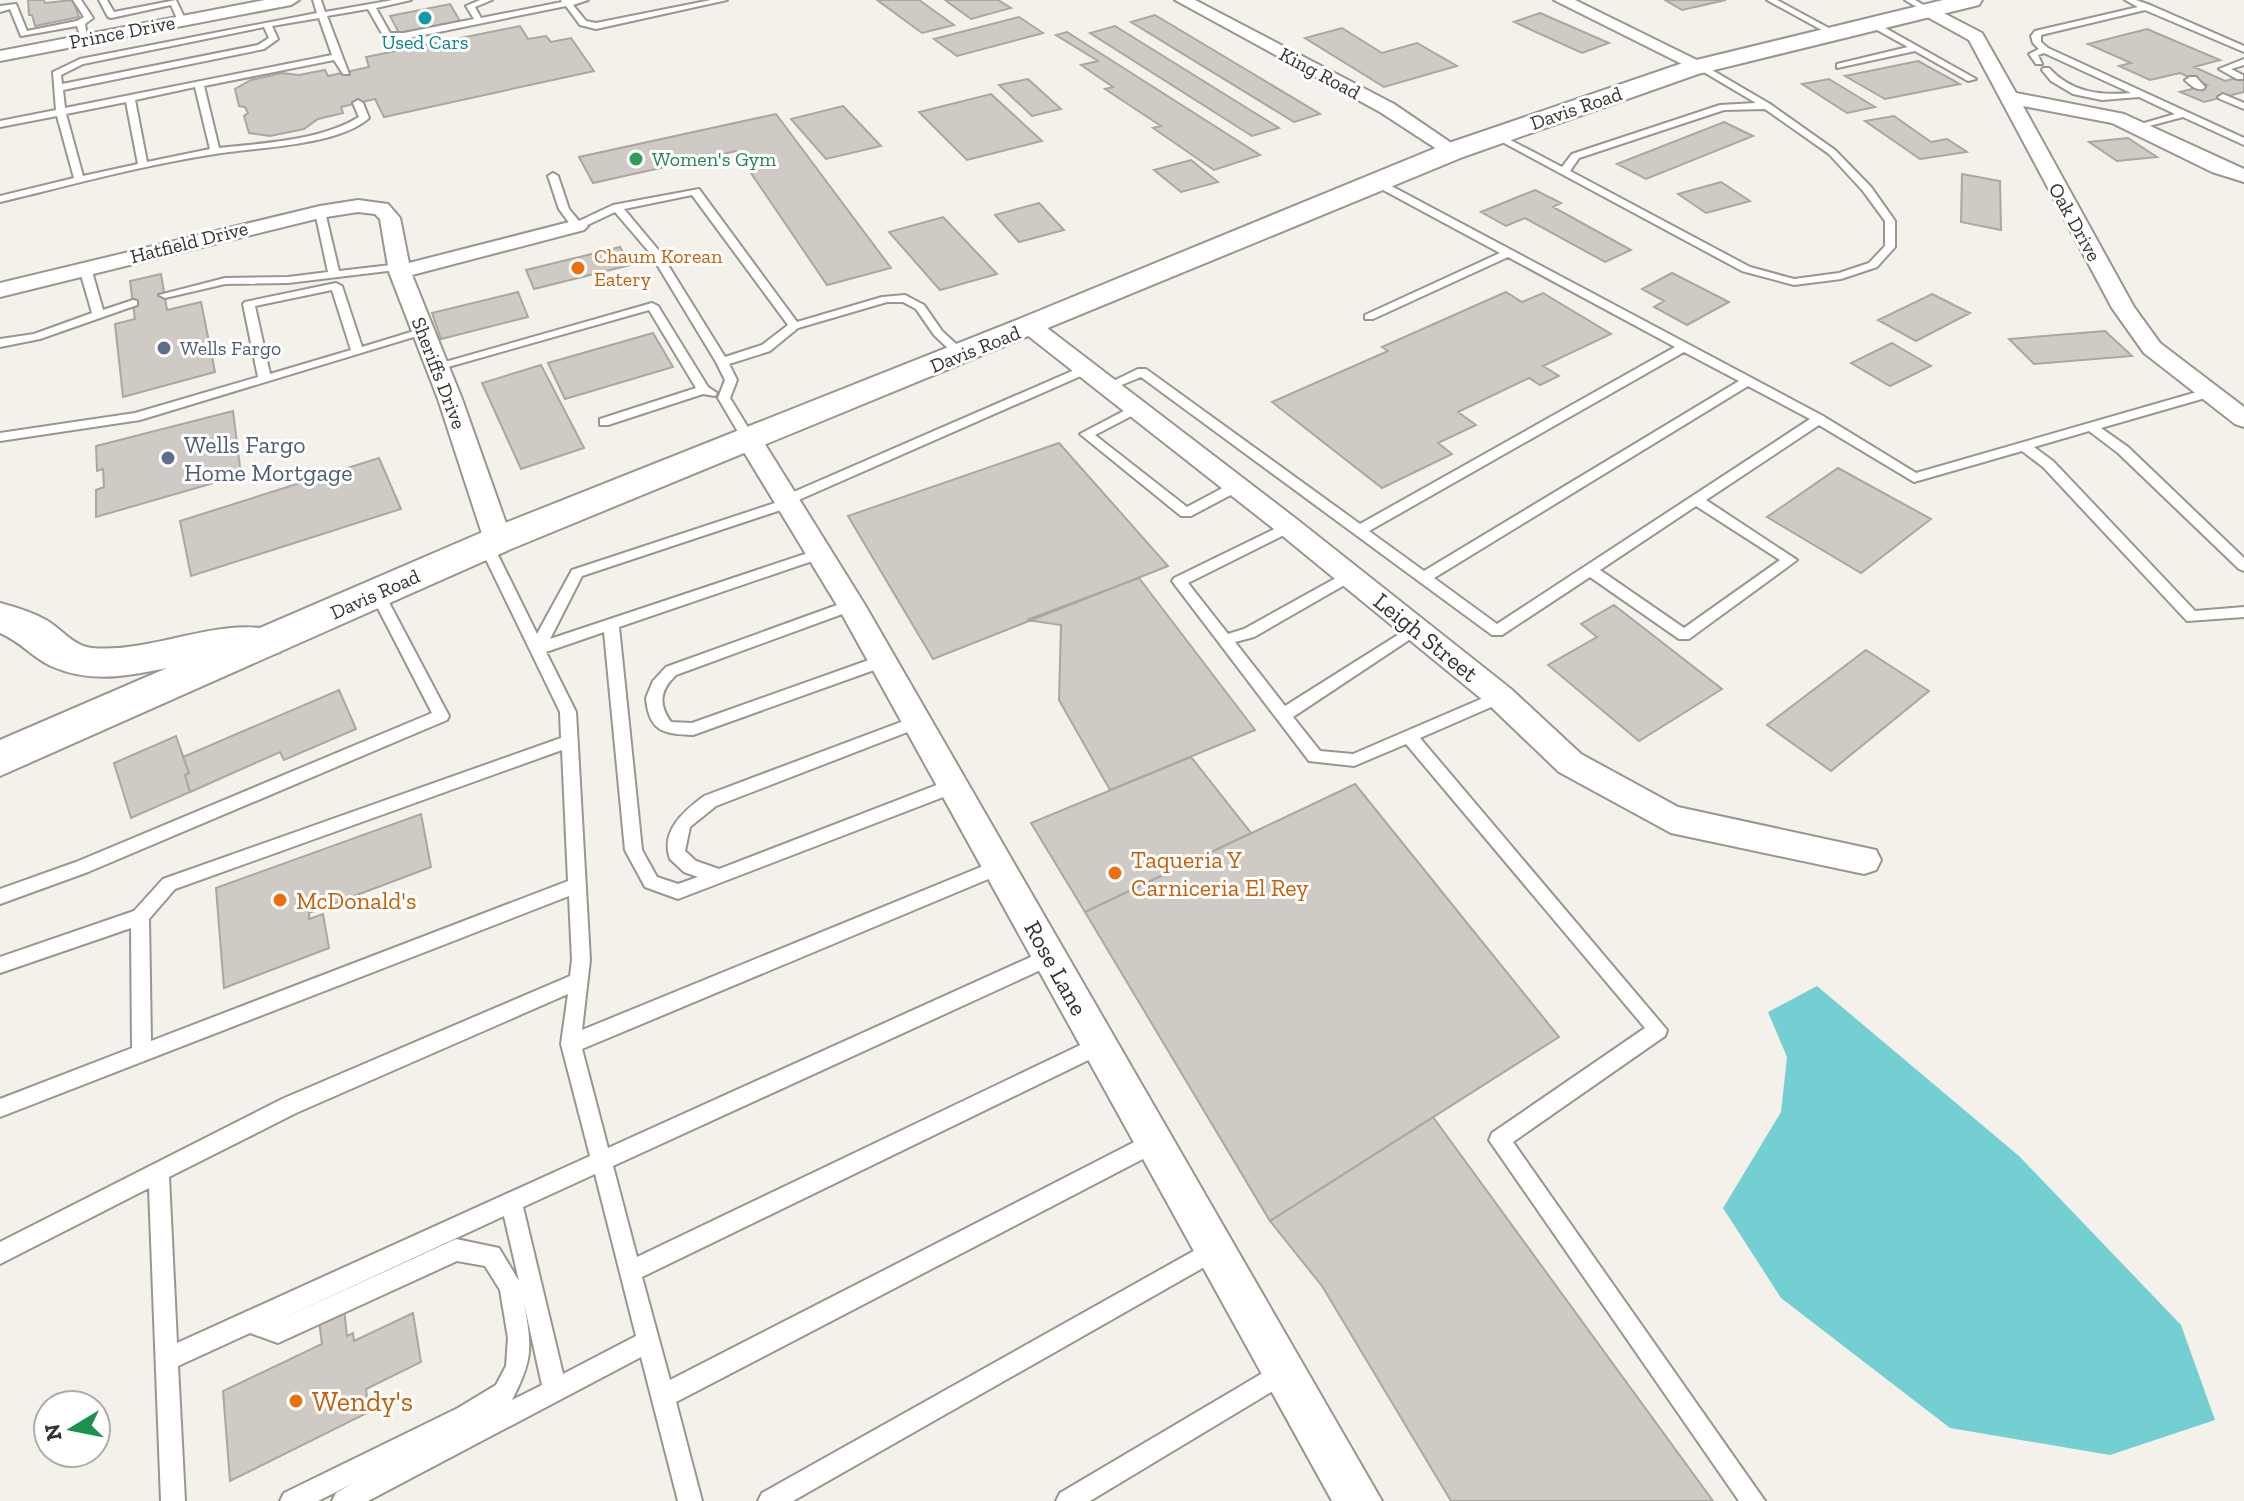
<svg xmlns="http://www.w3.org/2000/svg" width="2244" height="1501" font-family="'Zilla Slab',serif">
<rect width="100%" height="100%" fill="#f3f1ea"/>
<path fill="#74cfd2" d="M1817,986L2019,1156L2181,1325L2215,1420L2110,1455L1950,1428L1781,1298L1723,1208L1781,1112L1787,1057L1768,1012Z"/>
<path fill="#d0cac4" stroke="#aba6a0" stroke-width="2" d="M28,0H44L45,3L73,0L79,17L35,26L32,15H29Z
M877,0H919L954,25L922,33Z
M945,0H998L1011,8L971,19Z
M1665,0H1726L1682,10Z
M450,4L460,21L399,33L390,16Z
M1540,13L1609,43L1582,53L1514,22Z
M1155,15L1320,114L1294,122L1131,22Z
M1019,17L1043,33L957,56L934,39Z
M520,26L528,39L546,36L551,42L571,38L594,71L384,117L375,99L341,107L343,113L318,119L304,129L270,136L249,133L244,116L248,113L245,107L239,106L235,89L251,80L282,73L299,75L325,70L328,76L369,67L366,57Z
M1115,26L1279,128L1252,136L1090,33Z
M1342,28L1382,53L1417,43L1457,66L1384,87L1305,38Z
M2147,29L2220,60L2194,67L2225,81L2244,76V92L2204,102L2180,92L2207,85L2180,73L2150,80L2119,66L2131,63L2088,44Z
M1067,32L1260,155L1214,170L1153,128L1161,126L1105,89L1113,87L1081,65L1098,61L1056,35Z
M1918,61L1960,84L1885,99L1845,76Z
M1028,79L1061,109L1032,116L999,85Z
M1829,79L1875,107L1847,113L1802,84Z
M991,94L1042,141L967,160L919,112Z
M843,106L881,146L826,159L791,119Z
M776,114L891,268L827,285L736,151L593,183L579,157Z
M1894,116L1931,142L1947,139L1967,152L1920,159L1865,121Z
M1724,122L1753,136L1646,179L1617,164Z
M2128,138L2157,157L2117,161L2089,142Z
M1191,160L1218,182L1181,192L1154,170Z
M1962,174L2000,181L2001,230L1961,222Z
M1721,182L1750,201L1706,213L1678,194Z
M1535,190L1561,203L1553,207L1631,250L1605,262L1525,218L1506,226L1481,212Z
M1039,203L1064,230L1019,242L995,215Z
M943,217L997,274L940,290L889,232Z
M620,247L630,265L534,289L526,270Z
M1672,273L1729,302L1687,325L1654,307L1664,301L1642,289Z
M161,274L167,310L201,302L215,372L123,397L115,324L135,319L130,281Z
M518,292L528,317L441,339L432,313Z
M1506,292L1522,302L1543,293L1611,334L1543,366L1559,376L1540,385L1529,378L1458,412L1476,425L1438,443L1452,454L1382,488L1272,402L1388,351L1382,347Z
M1932,294L1970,313L1916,341L1878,320Z
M2105,331L2132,356L2034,364L2009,339Z
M653,333L673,367L565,399L548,363Z
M1892,343L1931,366L1890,386L1851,363Z
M541,365L584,448L521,469L482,383Z
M233,411L241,475L96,517V490L104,487L103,469L97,471L96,446Z
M1059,443L1168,566L933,659L848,516Z
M379,458L401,509L191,576L180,521Z
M1838,468L1931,519L1861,573L1767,517Z
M1139,578L1255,730L1110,790L1059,700L1061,625L1027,620Z
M1614,605L1722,689L1639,741L1548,665L1597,637L1581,624Z
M1866,650L1929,691L1831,771L1767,725Z
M339,690L356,729L284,760L280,752L190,792L185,775L189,773L183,757Z
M176,736L189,773L185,775L190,792L131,818L114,763Z
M1191,757L1251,833L1085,912L1031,823Z
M1355,784L1559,1037L1270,1221L1085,912Z
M421,814L431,867L309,913V919L323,914L329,948L224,988L216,888Z
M1433,1117L1713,1501H1451L1322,1286L1270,1221Z
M344,1309L347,1336L353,1333L354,1341L413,1313L421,1362L366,1389L369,1412L230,1481L223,1391L322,1344L319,1321Z"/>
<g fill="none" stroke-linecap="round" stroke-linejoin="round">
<g stroke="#98968f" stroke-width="4">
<path id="service" d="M73,0H81L93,18L85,24L88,41H82L77,26L21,36L10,9L0,12V6L16,4L27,31L77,21L84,17Z
M99,0H107L114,12L176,0L186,21L179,23L171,5L111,18L108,17Z
M313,0H321L325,12L393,0H411L376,8L390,33H404L474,19L466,6L480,0H492L475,7L481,18L562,2L561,0H588L573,5L586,21L596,23L711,0H727L596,29L580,25L566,6L404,39L384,37L368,9L327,16L349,74H343L334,60L204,86L219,148C263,143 320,141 359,117L353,103L358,100L363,103L369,118C338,146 257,147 215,154C143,165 71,185 0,202V196L74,178L57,116L0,127V121L56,110L53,72L80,59L317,13ZM319,18L332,55L65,108L63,90L264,49L278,39L272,26ZM264,27L269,38L258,45L62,84L61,75L83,64ZM195,87L210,149L147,162L135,100ZM126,102L138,164L83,176L66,114Z
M1767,0H1777L1836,32L1829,34Z
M1905,0H1915L1932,10L1925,12Z
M2125,0H2136L2150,5L2244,46V52L2145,10L2041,35V42L2048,48L2244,138V145L2183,117L2134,130V126L2175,114L2139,97L2102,100L2073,94L2051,81L2042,70L2043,68H2049C2071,92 2099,96 2131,93L2044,53L2038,55L2042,64H2036L2029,54L2039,49L2033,43L2031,36L2035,31L2138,7Z
M1871,20L1976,79L1968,81L1915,51L1837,68V64L1908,47L1868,25V21Z
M2244,59V65L2231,69L2243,75V79H2237L2219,69Z
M1700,63L1770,104L1835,150L1871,187L1895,221V247L1877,267L1841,279L1794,285L1742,271L1491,136L1499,134L1562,167L1572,154L1720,105L1756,103L1697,68V64ZM1765,109L1829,154L1863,191L1885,221V246L1869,263L1839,273L1794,279L1750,267L1570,171L1579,158L1724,110Z
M2190,77H2196L2205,87L2203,89C2197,91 2190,85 2185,80Z
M2223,94L2244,103V109L2220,99L2218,97Z
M553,173L558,176L569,209L579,221L613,205L699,189L797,322L882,297L905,295L924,305L942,331L967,354L961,358L957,357L934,335L916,309L903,302H887L798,328L770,351L729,364L737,380L730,398L755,439L749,443L744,442L718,398L725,380L716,362L650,253L615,212L581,228H573L559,209L548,176ZM692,195L788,325L762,345L725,357L660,252L624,209Z
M1372,180H1380L1823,416L1916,473L2204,390H2212V396L2101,428L2128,447L2244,558V571L2239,569L2118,453L2089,431L2034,447L2053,461L2195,611L2244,607V617L2187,621L2043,467L2022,451L1914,482L1819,425L1706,500L1797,560L1689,639H1679L1590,577L1502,635H1492L1141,377L1109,390L1103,386L1138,369H1146L1360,524L1675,347L1508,257L1373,319H1365V315L1500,253L1372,184ZM1684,352L1739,381L1424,571L1369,531ZM1748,386L1810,419L1497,624L1434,578ZM1696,506L1780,560L1684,628L1600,570Z
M320,209L325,212L339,271L400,264L406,267L404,269L288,283L225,284L165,298L159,295L225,278L288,277L328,272L315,212Z
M85,265L91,268L103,310L133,300L137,301V305L40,339L0,347V339L34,334L92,313L79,268Z
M336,283L342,286L362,347L424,328L430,332L140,420L0,441V433L135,413L258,377L243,304L245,302ZM332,290L351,350L270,374L255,306Z
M652,303L658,306L708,387L717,393L715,396L703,394L608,425H600V419L696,388L649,310L441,369H433L431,366Z
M1086,365L1092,369L1090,372L794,502L793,506L582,576L550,639L814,551H824L826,554L824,557L619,627L642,850L657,877L678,884L698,877L684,872L670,859C660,831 684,811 704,796L917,716L923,718L925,722L923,726L716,806L690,827L685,851L696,861L719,869L947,781H959L961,786L959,791L678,899L645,887L625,850L604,632L546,652L576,712L590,960L582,1030L993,862L999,860L1005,862L1008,867L1005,872L582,1049L608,1148L1044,951L1050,949L1056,951L1059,957L1056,963L613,1166L637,1257L1093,1039L1100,1036L1107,1039L1110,1045L1107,1051L642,1277L670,1380L1148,1135L1155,1132L1162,1135L1165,1142L1162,1149L676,1402L702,1501H678L641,1357L368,1501H332L336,1493L352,1484L318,1501H280L284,1493L458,1408L496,1385L506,1366L508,1338L500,1290L485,1266L457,1261L278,1343L250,1333L178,1366L185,1501H161L149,1188L0,1264V1242L282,1099L570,976L572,960L569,896L0,1117V1099L132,1048L131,928L0,973V957L134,911L163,879L561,738L560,712L479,545L481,542H491L493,545L537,634L572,570L781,501L782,497ZM562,750L568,881L151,1041L149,919L175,889ZM568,994L561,1044L590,1156L177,1343L169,1177L296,1113ZM595,1174L636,1336L563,1374L523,1207ZM504,1216L519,1281L499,1248L456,1239L277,1321ZM524,1303L542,1385L512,1400C533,1359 532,1348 524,1303Z
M1137,404L1141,405V411L1095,435L1187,507L1232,483H1242V489L1191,516H1181L1080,434Z
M1289,522L1296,527L1294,530L1188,583L1228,634L1244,629L1345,573H1355L1357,576L1355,579L1254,637L1235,642L1285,706L1412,626L1417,625L1424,630L1293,717L1320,751L1353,754L1495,693L1500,691L1508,697L1505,701L1420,738L1667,1030L1665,1036L1513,1142L1765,1501H1739L1489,1140L1492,1133L1645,1028L1406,744L1354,766L1309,761L1172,581L1174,578Z
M377,588L384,593L449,716L447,720L88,872L0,904V889L76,862L432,713L370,593Z
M851,600L856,601L858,605L856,609L676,675C660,690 658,704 671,722L692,723L883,655L888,657L891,661L888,665L693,735C664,734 649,732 646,698L653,681L666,667Z
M1215,1239L1222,1243L1226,1250L1222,1257L793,1501H758L762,1493Z
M1283,1361L1291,1364L1294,1372L1291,1380L1090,1501H1056L1060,1493Z"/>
</g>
<g stroke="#98968f" stroke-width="4">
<path id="minor" d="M265,0H299L291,5L0,61V51Z
M1175,0H1195L1394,104L1463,151L1453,157L1446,155L1380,112Z
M1554,0H1575L1709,66L1706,70H1694Z
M1928,5L1982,33L2016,93L2124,114L2244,169V182L2212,172L2112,123L2023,106L2134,307L2160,343L2244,407V427L2235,424L2144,353L2112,308L1969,40L1922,14L1920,10L1922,6Z
M358,200L388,204L400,218L409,263L577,220L588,226L584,230L412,275L462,399L512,540L508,547L498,549L488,547L484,540L438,399L389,272L380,219L375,214L358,212L320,218L0,297V283L320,206Z
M1030,319L1038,321L1299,521L1511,689L1581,754L1678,807L1876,850L1881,860L1876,870L1864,874L1671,833L1559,772L1489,705L1279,533L1022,331L1018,326L1022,321Z
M749,431L758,433L865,605L1382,1501H1332L838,607L736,439L740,433Z"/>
</g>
<g stroke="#98968f" stroke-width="4">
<path id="secondary" d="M1943,0H1982L1979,5L1698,74L1463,157L511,549L0,776V740L485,531L1019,319L1443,145L1680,64Z"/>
</g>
<g stroke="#98968f" stroke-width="4">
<path id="primary" d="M0,603C15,607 32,612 46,620C62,629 73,646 92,648C153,654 221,614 280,632L286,642L280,652C255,660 228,658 201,662C150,669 102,689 51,666C33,658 20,641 0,633Z"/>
</g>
<use href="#service" fill="#fff" fill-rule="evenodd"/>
<use href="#minor" fill="#fff" fill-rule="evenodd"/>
<use href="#secondary" fill="#fff" fill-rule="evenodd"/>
<use href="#primary" fill="#fff" fill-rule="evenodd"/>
</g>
<circle fill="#0f9aa8" stroke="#fff" stroke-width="3" cx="425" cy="18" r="8"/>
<circle fill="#2e9e5b" stroke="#fff" stroke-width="3" cx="636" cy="159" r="8"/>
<g fill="#e8710a" stroke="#fff" stroke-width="3">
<circle cx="578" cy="268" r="8"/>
<circle cx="1115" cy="873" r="8"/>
<circle cx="280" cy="900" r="8"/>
<circle cx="296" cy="1401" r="8"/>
</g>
<g fill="#5c6f8a" stroke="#fff" stroke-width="3">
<circle cx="164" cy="348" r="8"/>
<circle cx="168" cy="458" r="8"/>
</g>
<g text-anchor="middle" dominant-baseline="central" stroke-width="6" stroke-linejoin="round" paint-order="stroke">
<g font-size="20" fill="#343330" stroke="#fff">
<text transform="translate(122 32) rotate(-11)">Prince Drive</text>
<text transform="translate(1320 73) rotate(28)">King Road</text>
<text transform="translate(1576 108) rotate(-19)">Davis Road</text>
<text transform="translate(2075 222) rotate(61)">Oak Drive</text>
<text transform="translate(189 242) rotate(-14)">Hatfield Drive</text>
<text transform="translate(975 349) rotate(-22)">Davis Road</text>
<text transform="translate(439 373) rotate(69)">Sheriffs Drive</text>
<text transform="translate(375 594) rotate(-24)">Davis Road</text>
</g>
<g font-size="20" fill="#0d838f" stroke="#fff">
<text x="425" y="42">Used Cars</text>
</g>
<g font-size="20" fill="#27864d" stroke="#fff" text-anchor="start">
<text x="652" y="159">Women's Gym</text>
</g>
<g font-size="20" fill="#c56008" stroke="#fff" text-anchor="start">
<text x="594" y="256">Chaum Korean<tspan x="594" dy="23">Eatery</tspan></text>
</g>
<g font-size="20" fill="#4e5e75" stroke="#fff" text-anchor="start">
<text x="180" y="348">Wells Fargo</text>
</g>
<g font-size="24" fill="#4e5e75" stroke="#fff" text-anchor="start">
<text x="184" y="444">Wells Fargo<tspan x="184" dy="28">Home Mortgage</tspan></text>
</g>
<g font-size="24" fill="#343330" stroke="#fff">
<text transform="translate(1426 637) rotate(39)">Leigh Street</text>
<text transform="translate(1056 968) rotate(61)">Rose Lane</text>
</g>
<g font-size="24" fill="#c56008" stroke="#fff" text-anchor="start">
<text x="1131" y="859">Taqueria Y<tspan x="1131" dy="28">Carniceria El Rey</tspan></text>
<text x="296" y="900">McDonald's</text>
</g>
<g font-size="28" fill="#c56008" stroke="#fff" text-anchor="start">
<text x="312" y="1401">Wendy's</text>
</g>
</g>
<g transform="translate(72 1429) rotate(260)"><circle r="38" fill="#ffffff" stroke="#aeadac" stroke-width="2"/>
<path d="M0-6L14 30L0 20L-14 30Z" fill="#19924e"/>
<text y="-12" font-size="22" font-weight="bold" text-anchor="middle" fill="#343330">N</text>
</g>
</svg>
